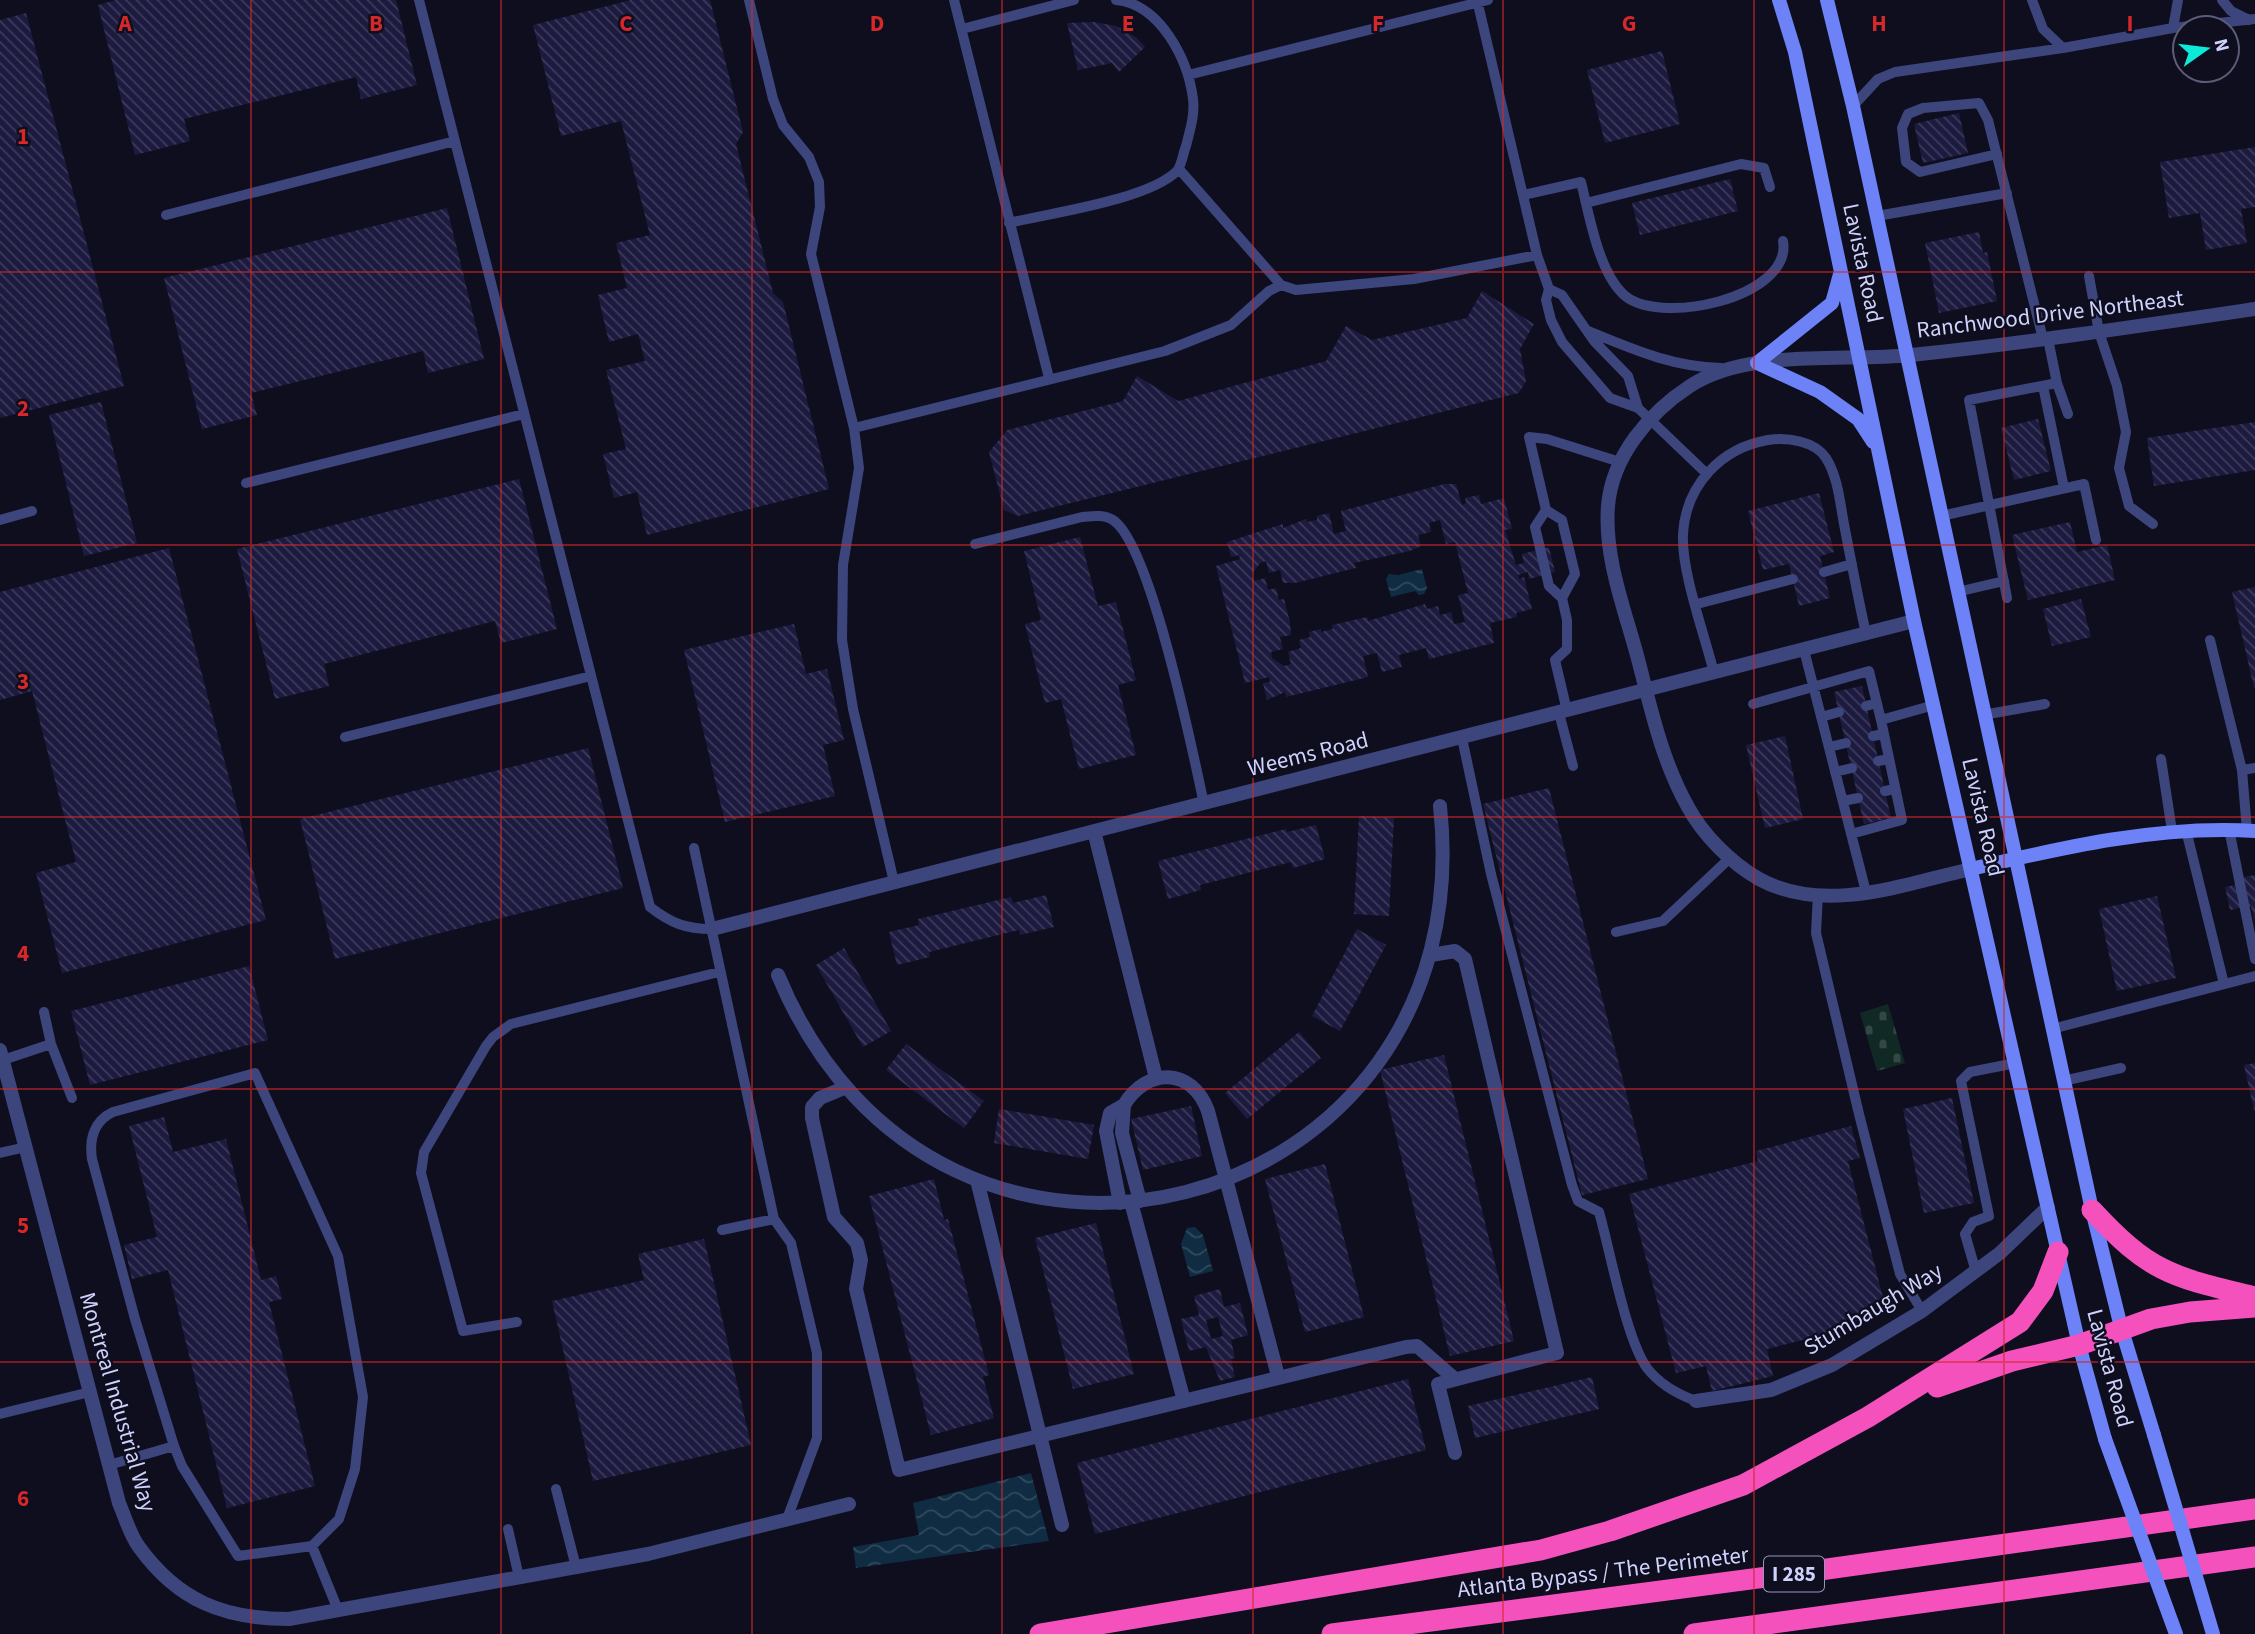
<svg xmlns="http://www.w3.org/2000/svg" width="2255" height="1634" font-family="'Source Sans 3',sans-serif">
<defs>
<pattern id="cemetery-stones" width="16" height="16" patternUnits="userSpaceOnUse" patternTransform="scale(1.75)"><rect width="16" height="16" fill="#112924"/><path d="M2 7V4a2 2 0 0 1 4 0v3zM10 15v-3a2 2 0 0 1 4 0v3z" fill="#334745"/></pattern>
<pattern id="water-waves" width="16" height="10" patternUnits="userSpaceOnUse" patternTransform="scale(1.75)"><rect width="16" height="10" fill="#0f2c42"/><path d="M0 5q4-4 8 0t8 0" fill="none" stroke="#314a5e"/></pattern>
<pattern id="building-back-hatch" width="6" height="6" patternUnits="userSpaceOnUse" patternTransform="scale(1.75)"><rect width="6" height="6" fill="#1c1b3f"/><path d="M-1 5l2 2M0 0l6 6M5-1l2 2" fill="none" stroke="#3c3b5c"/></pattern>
</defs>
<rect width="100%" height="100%" fill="#0e0e1f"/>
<path fill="url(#cemetery-stones)" d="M1888,1004L1905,1063L1877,1071L1860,1013Z"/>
<path fill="url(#water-waves)" d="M1422,569L1427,588L1424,594L1419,595L1415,591L1391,597L1386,579L1389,574L1398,575Z
M1195,1227L1203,1235L1213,1271L1190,1277L1181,1244L1187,1228Z
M1031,1473L1049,1541L856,1568L853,1547L919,1535L913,1503Z"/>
<path fill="url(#building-back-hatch)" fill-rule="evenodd" d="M116,0H396L417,85L361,99L356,77L184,119L190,141L135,155L98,5Z
M631,0H710L743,132L736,144L773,293L783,302L829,489L647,535L637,492L614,498L603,454L626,449L606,370L645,361L638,334L609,342L598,295L627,288L616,243L650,235L621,121L561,136L533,25Z
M26,13L124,386L0,418V20Z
M1094,22L1116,26L1136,37L1145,47L1119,72L1112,63L1078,70L1067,23Z
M1662,51L1680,124L1605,143L1587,70Z
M1959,113L1968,153L1923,163L1914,124Z
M2255,147V207L2241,209L2247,243L2206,250L2200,213L2169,218L2160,162Z
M1730,179L1738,211L1640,235L1632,203Z
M447,208L484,359L428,373L423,351L251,393L257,415L202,429L164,278Z
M1979,232L1983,253L1987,252L1997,301L1939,313L1925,243Z
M1482,291L1534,324L1520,349L1526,381L1519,393L1018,516L1004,510L989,452L1007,430L1123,401L1137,376L1178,401L1326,361L1346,326L1372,340L1467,318Z
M101,402L137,543L84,556L49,415Z
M2038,419L2051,471L2014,480L2001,428Z
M2255,422V470L2154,486L2147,438Z
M519,479L557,629L501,643L495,621L324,664L329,686L275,699L237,549Z
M1444,484H1456L1462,505L1466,503L1465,498L1479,495L1481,504L1504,498L1512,529L1505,530L1516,565L1524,563L1522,554L1549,547L1555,572L1529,579L1528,572L1518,575L1519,579L1524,577L1532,609L1516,613L1517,617L1490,623L1494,643L1429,659L1426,648L1399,655L1402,667L1382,672L1377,653L1363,656L1368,677L1286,697L1285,692L1267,700L1263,683L1270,682L1269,677L1245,683L1216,566L1240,559L1239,555L1231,557L1227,542L1283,524V528L1306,519L1307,522L1317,520V516L1329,513L1334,534L1346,531L1341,511ZM1440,520L1446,544L1455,542L1468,593L1458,595L1465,622L1454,624L1451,612L1440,615L1438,606L1427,609L1425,604L1368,621L1367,617L1332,625L1333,629L1321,632V629L1309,632L1310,637L1299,640L1301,648L1288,652L1291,664L1284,666L1272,658L1271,652L1283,649L1280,637L1291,635L1290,622L1284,599L1279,600L1276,588L1268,590L1265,578L1254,581L1252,574L1260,563L1266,561L1269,573L1280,570L1283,583H1295L1356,568L1354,563L1410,551L1421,546L1418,535L1431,532L1429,523Z
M1819,493L1834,552L1820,556L1830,598L1799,606L1789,564L1763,570L1748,511Z
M2070,522L2077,552L2107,545L2115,580L2028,600L2012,535Z
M1080,537L1098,606L1116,602L1136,680L1118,685L1136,755L1079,769L1061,699L1045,703L1025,624L1041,620L1024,551Z
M169,548L266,920L62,973L36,873L76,862L32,691L0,700V592Z
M2255,587V688H2254L2232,592Z
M2081,599L2091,637L2052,646L2043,609Z
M794,624L806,674L827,669L844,740L823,745L835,796L725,822L684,650Z
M1862,686L1891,818L1864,824L1834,692Z
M1785,736L1803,819L1765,828L1746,745Z
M588,748L623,888L335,959L300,819Z
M1549,788L1648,1179L1582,1195L1483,804Z
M1359,816L1394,818L1389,916L1354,914Z
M1316,825L1325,859L1293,868L1291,862L1200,885L1201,890L1168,899L1158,861L1286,829L1287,832Z
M2255,875V919H2254L2251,906L2230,910L2225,887L2245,883L2243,877Z
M1046,895L1054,927L1020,935L1019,930L929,952L930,957L897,965L889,932L919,925L918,919L1011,897L1013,903Z
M2157,896L2176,978L2117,991L2099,909Z
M1357,929L1386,945L1340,1031L1312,1016Z
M844,948L891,1031L863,1047L816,965Z
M249,966L268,1040L90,1085L71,1011Z
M1299,1032L1321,1058L1247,1119L1225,1093Z
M906,1044L984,1101L964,1128L886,1070Z
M1444,1055L1514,1341L1450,1356L1380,1070Z
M2255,1063V1110H2254L2244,1065Z
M1952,1098L1974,1203L1924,1213L1903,1109Z
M1191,1106L1202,1156L1143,1170L1131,1119Z
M999,1109L1094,1125L1088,1159L994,1143Z
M164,1117L173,1152L226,1139L261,1280L276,1276L282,1299L269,1302L315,1486L227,1508L168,1270L132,1279L124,1245L157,1237L129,1126Z
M1851,1126L1860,1158L1848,1161L1887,1313L1855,1321L1857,1326L1767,1349L1773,1376L1712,1391L1706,1366L1676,1373L1629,1194L1758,1161L1756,1151Z
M1325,1164L1364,1317L1305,1332L1265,1179Z
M934,1179L944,1220L948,1219L989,1375L983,1377L994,1418L931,1435L869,1196Z
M1096,1223L1134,1374L1073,1389L1035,1238Z
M704,1239L751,1445L593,1481L552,1301L644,1280L638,1254Z
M1220,1289L1224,1307L1240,1303L1248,1335L1231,1340L1235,1358L1231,1359L1235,1377L1220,1381L1206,1347L1189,1351L1181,1319L1199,1315L1194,1296ZM1218,1317L1223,1336L1211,1339L1206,1320Z
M1592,1377L1599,1409L1475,1438L1468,1406Z
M1408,1379L1426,1450L1095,1534L1077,1463Z"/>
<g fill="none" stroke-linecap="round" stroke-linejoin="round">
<path stroke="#3c457c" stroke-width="10" d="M419,0L650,907C671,923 685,929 712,929
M749,0L773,99L783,125L809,157L819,182L820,207L811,254L854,428L859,468L843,565L842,640L853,709L894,882
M954,0L1049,378
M1477,0L1537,255L1549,289L1546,300L1551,320L1562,342L1610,398L1638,408
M2032,0L2043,29L2063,48
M2222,0L2231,11L2249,20
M2173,28L2178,0
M962,29L1074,0
M1188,75L1488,0
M1853,106L1878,79L1895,72L2063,48L2173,28L2255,19
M1997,154L1920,172L1906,162L1902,128L1908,114L1923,108L1979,103L1988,120L2043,339
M1179,169L1281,285L1296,290L1414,279L1537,255
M1523,195L1581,182C1589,214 1598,269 1622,293C1655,328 1793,298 1783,241
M1586,203L1741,164L1764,168L1770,187
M166,215L455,141
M1877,216L2007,193
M1009,223C1050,213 1148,200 1177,171C1182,165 1183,153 1186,146C1190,130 1195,115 1193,99C1188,59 1160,4 1116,0
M2089,276L2099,332L2117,386L2126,432L2119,468L2129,506L2153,524
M1549,289L1562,295L1594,341L1628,376L1638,408L1707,474
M1588,331C1632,349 1672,367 1721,368
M2048,339L2057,383L2068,414
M2043,386L2064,488
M854,428L1165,351L1231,325L1269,291L1281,285
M246,483L524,414
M1546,510L1535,527L1549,586L1562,598L1567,620V649L1555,660L1567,711
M1941,516L2084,484L2096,540
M0,520L32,511
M975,544L1082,517C1092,516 1104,514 1113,520C1151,545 1193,753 1204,804
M1824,572L1852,564
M1957,592L2004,581
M1562,598L1575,574L1562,520L1546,510L1529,437L1547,439L1620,462
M2007,598L1969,400L2057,383
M1697,604L1793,579
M2210,640L2242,770
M1804,650L1866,892
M1714,673C1705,636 1681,571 1683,534C1686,485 1721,448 1768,440C1787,437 1815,441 1826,458C1838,477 1840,503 1844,524C1851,561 1858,597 1866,634
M1753,704L1869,671L1881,720L1934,705
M1866,706L1877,703
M1559,713L1573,766
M1983,715L2045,704
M1821,717L1839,712
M1873,736L1884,734
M345,737L591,676
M1462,738L1491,874L1572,1185L1578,1201L1599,1212C1610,1250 1626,1339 1647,1368C1660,1385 1677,1394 1696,1401
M1829,747L1846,743
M2161,759L2172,831
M1878,761L1889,759
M1835,772L1852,768
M1885,791L1895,789
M1843,801L1858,798
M2229,829L2255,959
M2186,830L2224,984
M2247,831L2242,770L2255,768
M1851,834L1902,820L1881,720
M694,848L774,1219L791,1243L817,1353V1438L787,1519
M1818,894L1816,933L1859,1114L1900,1274L1922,1311
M1616,932L1663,921L1731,857
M44,1012L51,1044L72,1098
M2052,1029L2255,976
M3,1060L51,1044
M2063,1081L2121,1068
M0,1153L26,1147
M722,1230L774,1219
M1976,1272L1965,1234L1973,1222L1989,1216L1961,1081L1970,1072L2016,1063
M517,1322L463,1331L421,1173L424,1152L486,1046L493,1037L511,1024L719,972
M0,1414L90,1392
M109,1465L174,1446L135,1319L92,1159C89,1139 94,1121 113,1112L255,1073L338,1256L363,1397L355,1469L339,1519L312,1546L238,1556L182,1466L174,1446
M556,1489L576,1567
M508,1529L519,1577
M312,1546L338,1610"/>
<path stroke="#3c457c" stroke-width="14" d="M1094,831L1156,1078
M1971,869C1904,884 1825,915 1759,879C1731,863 1703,835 1688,807C1662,761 1651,709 1638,659C1625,610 1604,558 1608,506C1612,456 1650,412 1690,386C1749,348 1842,362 1911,355C2026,343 2140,326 2255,309
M712,929L1914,621
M1431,955L1455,951L1465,959L1557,1353L1438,1384L1455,1453
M778,975C938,1362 1485,1223 1440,806
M0,1050L119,1503C125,1517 130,1535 139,1547C178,1601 224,1619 289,1619L648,1554L849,1504
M844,1088L820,1098L812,1107V1118L834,1217L857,1243L861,1260L856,1289L899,1470L1406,1347L1417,1346L1455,1379
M977,1180L1062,1525
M1140,1201L1122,1133L1124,1105C1147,1067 1192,1067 1208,1111L1278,1376
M1131,1202L1184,1401
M1120,1203L1106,1131L1110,1113L1124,1105
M1696,1401L1771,1390L1832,1365L1922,1311L2000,1253L2048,1207"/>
<path stroke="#6c82f6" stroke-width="14" d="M1779,0L1795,52L1914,621L2079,1345L2105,1439
M1827,0L1853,106L2092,1210L2121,1327L2154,1435
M1840,274L1832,303L1757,363L1820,392L1858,419L1873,442
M1971,869C2064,847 2160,825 2255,831"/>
<path stroke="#f551bd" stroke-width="21" d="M2092,1210C2151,1274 2173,1277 2255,1297
M1937,1387L2012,1361L2079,1345L2151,1319L2190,1312L2255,1307
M1040,1634L1541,1550L1610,1531L1743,1485L1868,1417L2020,1322L2043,1291L2058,1252
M1332,1634L1820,1570L2255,1509
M1694,1634L2255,1557"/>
<path stroke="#6c82f6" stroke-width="14" d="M2154,1435L2213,1634
M2105,1439L2176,1634"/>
</g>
<path fill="none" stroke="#d62828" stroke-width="2" stroke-opacity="0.55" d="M251,0V1634M501,0V1634M752,0V1634M1002,0V1634M1253,0V1634M1503,0V1634M1754,0V1634M2004,0V1634M0,272H2255M0,545H2255M0,817H2255M0,1089H2255M0,1362H2255"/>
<g text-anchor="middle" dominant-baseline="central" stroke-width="5" stroke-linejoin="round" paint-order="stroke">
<rect fill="#0e0e1f" stroke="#9597ba" stroke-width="2" x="1764" y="1556.5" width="60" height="35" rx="5"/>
<g font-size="21" font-weight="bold" fill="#cfd2fc">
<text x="1794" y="1574">I 285</text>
</g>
<g font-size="23" fill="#cfd2fc" stroke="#0e0e1f">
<text transform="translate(1863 263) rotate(78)">Lavista Road</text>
<text transform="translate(2050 314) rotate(-7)">Ranchwood Drive Northeast</text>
<text transform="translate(1308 754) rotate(-14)">Weems Road</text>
<text transform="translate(1983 817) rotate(77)">Lavista Road</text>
<text transform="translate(1873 1309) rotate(-31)">Stumbaugh Way</text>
<text transform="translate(2110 1368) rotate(75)">Lavista Road</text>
<text transform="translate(118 1402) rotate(74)">Montreal Industrial Way</text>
<text transform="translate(1603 1572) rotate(-7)">Atlanta Bypass / The Perimeter</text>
</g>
</g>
<g font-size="23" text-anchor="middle" font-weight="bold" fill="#d62828" stroke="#0e0e1f" stroke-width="5" stroke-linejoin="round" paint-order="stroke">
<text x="125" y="31">A</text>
<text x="376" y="31">B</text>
<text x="626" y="31">C</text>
<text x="877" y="31">D</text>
<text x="1128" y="31">E</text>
<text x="1378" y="31">F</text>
<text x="1629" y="31">G</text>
<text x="1879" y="31">H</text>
<text x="2130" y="31">I</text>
<text x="23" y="144">1</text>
<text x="23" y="416">2</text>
<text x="23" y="689">3</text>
<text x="23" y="961">4</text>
<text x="23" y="1233">5</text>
<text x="23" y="1506">6</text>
</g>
<g transform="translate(2206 49) rotate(76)"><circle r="33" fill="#0e0e1f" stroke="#5b5c77" stroke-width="2"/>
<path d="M0-5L12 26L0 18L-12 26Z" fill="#0eead8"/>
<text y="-10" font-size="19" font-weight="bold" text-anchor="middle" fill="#cfd2fc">N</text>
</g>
</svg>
